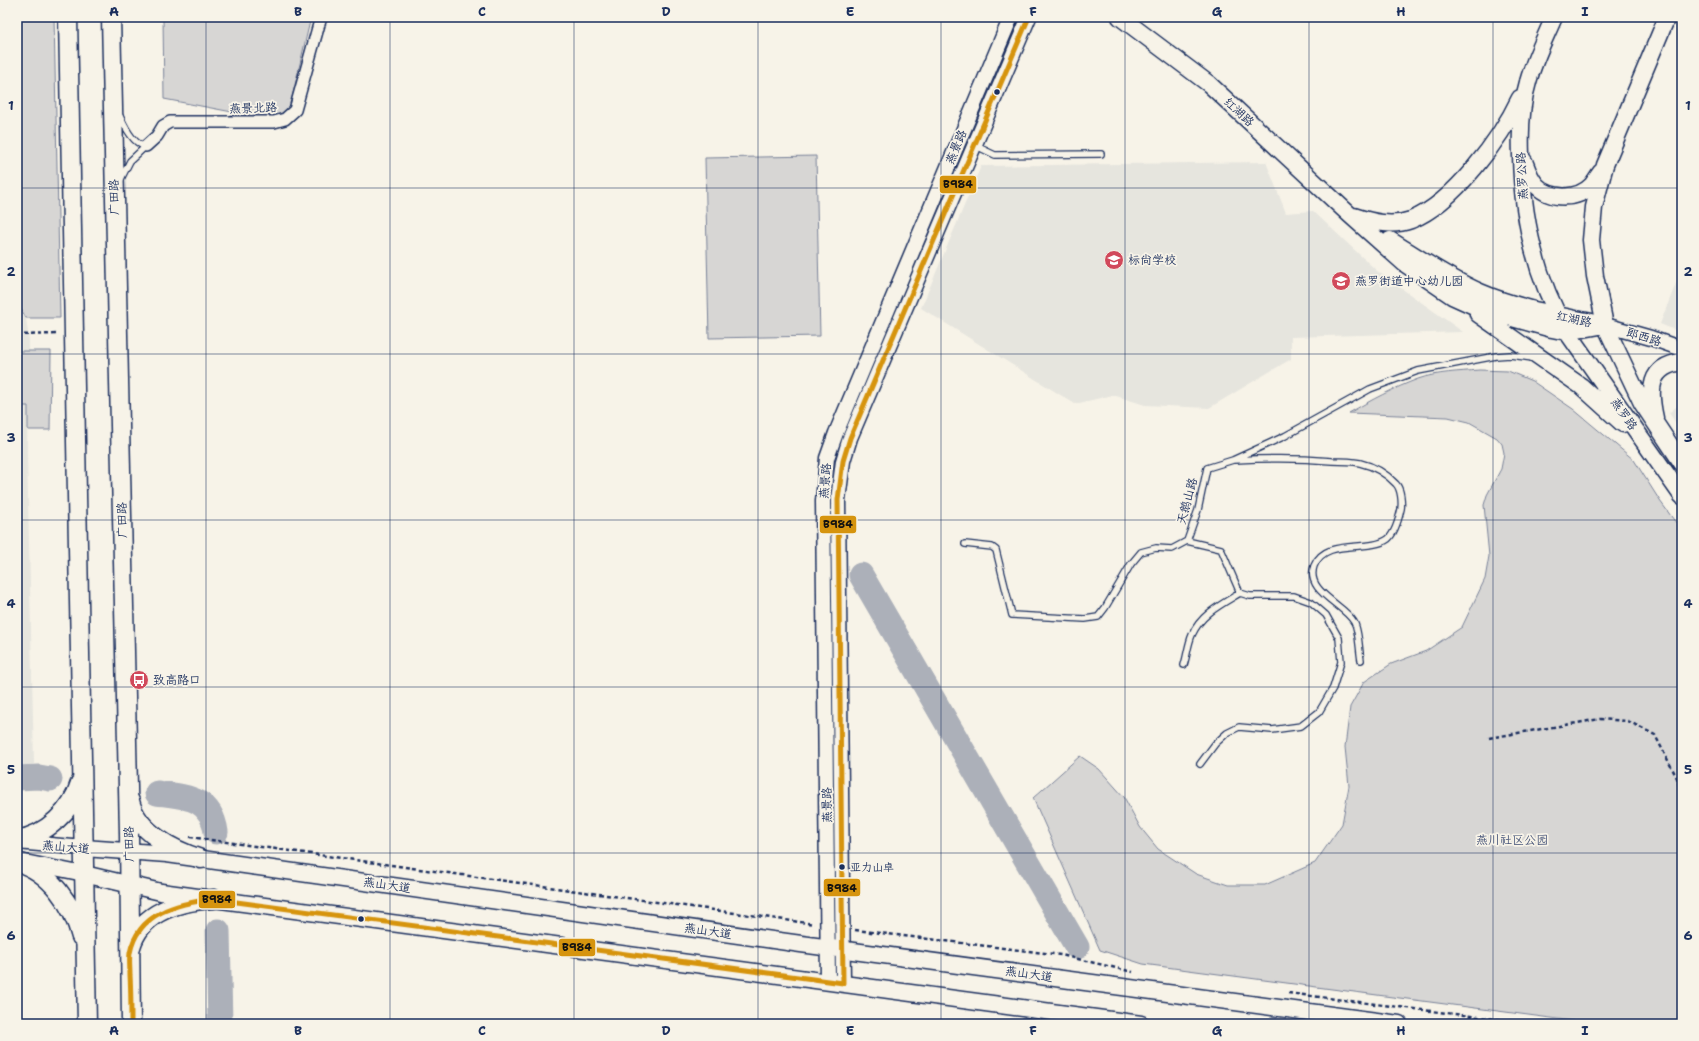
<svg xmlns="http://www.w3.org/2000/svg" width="1699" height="1041" font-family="'Shantell Sans','LXGW WenKai TC',sans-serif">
<rect width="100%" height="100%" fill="#f7f3e8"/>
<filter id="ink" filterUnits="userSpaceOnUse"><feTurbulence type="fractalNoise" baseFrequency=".025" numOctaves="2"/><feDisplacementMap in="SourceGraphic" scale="8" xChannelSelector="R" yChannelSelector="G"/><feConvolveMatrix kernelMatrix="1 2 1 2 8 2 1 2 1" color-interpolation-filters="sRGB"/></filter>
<g filter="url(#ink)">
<path fill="#e6e5de" d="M1266,162L1286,213L1313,211L1377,271L1463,332L1291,337V359L1209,408L1145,405L1113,395L1075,404L921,308L981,166Z
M1682,268V333L1660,324Z
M17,302L26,318L29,340L27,452L34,764L17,767Z
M1682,402V432L1669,413Z"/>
<path fill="#d7d6d4" stroke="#798299" d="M17,17H54L60,318H26L17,302Z
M163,17H311L289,110L269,119L164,99Z
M816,156L820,336L709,338L705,158Z
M17,351H51L50,430H28V406H17Z
M1479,370L1508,371L1532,381L1573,409L1634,460L1660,501L1682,531V1024H1596L1143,964L1100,950L1033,798L1080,756L1099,769L1124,797L1140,827L1158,849L1196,874L1228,885H1265L1315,863L1342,824L1349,786L1345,747L1350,707L1364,682L1391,664L1426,651L1462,627L1485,579L1489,556L1484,505L1487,495L1501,469L1504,453L1502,444L1497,438L1469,422L1448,417L1349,413C1371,400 1394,388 1418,379C1438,372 1459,372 1479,370Z"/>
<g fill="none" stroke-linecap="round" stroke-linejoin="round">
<path stroke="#acb0b9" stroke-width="25" d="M861,575L1077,947
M17,778L39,777L50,779
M157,793C186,797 211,797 216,832
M218,931L220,1024"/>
<g stroke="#1b2f5e" stroke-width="8">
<path id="service" d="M120,116C124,125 134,146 146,146
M974,145L995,155L1101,154
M121,179L130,161L146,146
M1235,460C1268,458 1300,458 1332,461C1341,461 1351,461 1360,463C1373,466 1386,473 1396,484C1401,489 1402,502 1401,509C1399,518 1395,533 1388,539C1368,553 1325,537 1314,566C1305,592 1344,604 1354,622C1359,630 1359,650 1361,660
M1187,541L1221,549L1240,593L1250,596H1294L1311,602L1326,615L1339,638L1341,662L1333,688L1319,712L1301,726L1272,730L1239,727L1227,733L1215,744L1200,764
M965,544L992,547L996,550L1012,615L1085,619L1098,617L1105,608L1131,564L1141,552L1156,548L1172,549L1187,541L1198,510L1207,468L1233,460L1285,436L1370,389L1418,371L1496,356L1510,355L1533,358
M1184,665C1187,656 1188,644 1192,635C1201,614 1222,604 1240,593"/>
</g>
<g stroke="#1b2f5e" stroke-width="14">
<path id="minor" d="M146,146L157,136L163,126L170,122H274L285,119L295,110L321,17"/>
</g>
<g stroke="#1b2f5e" stroke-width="17">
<path id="tertiary" d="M1605,325L1651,338L1682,349
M17,842L84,848
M25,862L84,874
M828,982L823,501L827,458L836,433L1011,17
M843,983L838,500L843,461L850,438L1029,17"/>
</g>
<g stroke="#1b2f5e" stroke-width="19">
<path id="secondary" d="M1120,17L1209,84L1350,215L1405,264L1452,296L1483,310L1552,329L1567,332L1605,325
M1554,17C1545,38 1534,60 1528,82C1521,105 1520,131 1521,155C1522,217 1535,277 1567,332L1682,496
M1667,17L1605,165L1594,207L1591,240L1595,276L1605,325L1642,403L1682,463
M1524,161C1527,169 1530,179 1537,186C1551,200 1578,200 1592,185C1595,181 1598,176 1601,172
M1354,216C1372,222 1392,227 1411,220C1454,203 1501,138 1520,98
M1390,240C1419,258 1448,278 1480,292C1517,308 1557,315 1596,323
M1478,314L1581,386L1623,424
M1655,418C1649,391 1648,366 1682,362
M84,848L167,854L801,944L1399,1024
M84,874L161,892L1141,1024"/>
</g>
<g stroke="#1b2f5e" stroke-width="21">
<path id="primary" d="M68,17L87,1024
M111,17L129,833L131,1024
M130,801C137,832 173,850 201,859
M17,840C46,835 72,811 80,783
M17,862C50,871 73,905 81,937
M131,947C141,911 181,901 214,899"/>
</g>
<path stroke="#1b2f5e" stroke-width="2.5" stroke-dasharray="4 3" stroke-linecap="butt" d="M17,335L58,334
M1489,738L1600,719L1628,721L1655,735L1677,778L1682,796
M190,837L814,924
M855,930L1061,955L1133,972
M1288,993L1534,1024"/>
<use href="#service" stroke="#f7f3e8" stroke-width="5.5"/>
<use href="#minor" stroke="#f7f3e8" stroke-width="11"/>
<use href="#tertiary" stroke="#f7f3e8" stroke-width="14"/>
<use href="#secondary" stroke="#f7f3e8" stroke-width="16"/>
<use href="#primary" stroke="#f7f3e8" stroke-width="18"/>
<g stroke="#f7f3e8" stroke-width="8">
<path id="bus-1" d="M131,1024C131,1008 131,991 130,975C130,968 129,960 130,953C138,912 179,903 214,899L843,983L838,500L843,461L850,438L1029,17"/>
</g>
<use href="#bus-1" stroke="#d6940e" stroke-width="5"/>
</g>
</g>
<path fill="none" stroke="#1b2f5e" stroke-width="1" stroke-opacity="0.55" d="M206,17V1024M390,17V1024M574,17V1024M758,17V1024M941,17V1024M1125,17V1024M1309,17V1024M1493,17V1024M17,188H1682M17,354H1682M17,520H1682M17,687H1682M17,853H1682"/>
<defs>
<g id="school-disc" transform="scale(1)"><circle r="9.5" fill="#d1495b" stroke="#f7f3e8"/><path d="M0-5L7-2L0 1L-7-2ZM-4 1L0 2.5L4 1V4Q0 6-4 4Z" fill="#fff"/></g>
<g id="bus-disc" transform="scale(1)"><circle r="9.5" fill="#d1495b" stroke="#f7f3e8"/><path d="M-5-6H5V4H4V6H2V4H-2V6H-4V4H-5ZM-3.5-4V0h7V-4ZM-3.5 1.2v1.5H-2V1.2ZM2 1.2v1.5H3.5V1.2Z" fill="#fff"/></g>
</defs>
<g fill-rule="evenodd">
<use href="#school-disc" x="1114" y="260"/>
<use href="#school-disc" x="1341" y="281"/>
<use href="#bus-disc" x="139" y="680"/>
</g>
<g fill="#1b2f5e" stroke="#f7f3e8" stroke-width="1.5">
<circle cx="997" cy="92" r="3.5"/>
<circle cx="842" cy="867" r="3.5"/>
<circle cx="361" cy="919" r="3.5"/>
</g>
<g text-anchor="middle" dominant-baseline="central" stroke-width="3.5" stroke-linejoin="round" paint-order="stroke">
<g font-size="11" fill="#1b2f5e" stroke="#f7f3e8" text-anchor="start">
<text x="850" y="867">亚力山卓</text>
</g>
<g font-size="12" fill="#1b2f5e" stroke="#f7f3e8">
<text transform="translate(253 108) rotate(-2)">燕景北路</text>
<text transform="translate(1239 112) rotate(43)">红湖路</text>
<text transform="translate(956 147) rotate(-67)">燕景路</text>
<text transform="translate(1522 176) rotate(-93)">燕罗公路</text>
<text transform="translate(114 197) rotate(-91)">广田路</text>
<text transform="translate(1574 319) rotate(12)">红湖路</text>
<text transform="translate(1644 337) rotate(17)">郎西路</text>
<text transform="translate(1624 414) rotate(55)">燕罗路</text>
<text transform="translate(825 481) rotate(-85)">燕景路</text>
<text transform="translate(1187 501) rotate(-75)">天鹅山路</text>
<text transform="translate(122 520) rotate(-91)">广田路</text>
<text transform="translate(827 805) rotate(-91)">燕景路</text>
<text transform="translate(129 844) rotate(-91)">广田路</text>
<text transform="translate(66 847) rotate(5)">燕山大道</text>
<text transform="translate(387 885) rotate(8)">燕山大道</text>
<text transform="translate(708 931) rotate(8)">燕山大道</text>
<text transform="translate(1029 974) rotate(8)">燕山大道</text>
</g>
<g font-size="12" fill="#1b2f5e" stroke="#f7f3e8" text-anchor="start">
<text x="1128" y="260">标尚学校</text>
<text x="1355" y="281">燕罗街道中心幼儿园</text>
<text x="153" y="680">致高路口</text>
</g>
<g font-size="12" fill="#415076" stroke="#f7f3e8">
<text x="1512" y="840">燕川社区公园</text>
</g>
</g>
<g stroke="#f7f3e8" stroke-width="1.5">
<rect x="939" y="175" width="38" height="19" rx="4" fill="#d6940e"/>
<rect x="819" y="515" width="38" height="19" rx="4" fill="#d6940e"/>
<rect x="823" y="878" width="38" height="19" rx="4" fill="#d6940e"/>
<rect x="198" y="890" width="38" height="19" rx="4" fill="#d6940e"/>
<rect x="558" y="938" width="38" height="19" rx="4" fill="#d6940e"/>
</g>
<g font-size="11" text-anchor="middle" font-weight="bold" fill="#111">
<text x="958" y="188">B984</text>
<text x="838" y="528">B984</text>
<text x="842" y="892">B984</text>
<text x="217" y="903">B984</text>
<text x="577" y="951">B984</text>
</g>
<rect width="1699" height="1041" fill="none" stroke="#f7f3e8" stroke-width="44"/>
<rect x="22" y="22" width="1655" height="997" fill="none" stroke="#1b2f5e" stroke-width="1.5"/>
<g font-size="13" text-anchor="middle" font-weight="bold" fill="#1b2f5e">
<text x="114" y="16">A</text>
<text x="298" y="16">B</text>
<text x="482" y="16">C</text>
<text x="666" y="16">D</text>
<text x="850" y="16">E</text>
<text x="1033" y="16">F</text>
<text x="1217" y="16">G</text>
<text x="1401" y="16">H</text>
<text x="1585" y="16">I</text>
<text x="11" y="110">1</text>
<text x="1688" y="110">1</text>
<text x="11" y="276">2</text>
<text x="1688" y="276">2</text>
<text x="11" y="442">3</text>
<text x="1688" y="442">3</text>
<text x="11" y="608">4</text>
<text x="1688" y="608">4</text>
<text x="11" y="774">5</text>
<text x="1688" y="774">5</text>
<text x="11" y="940">6</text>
<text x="1688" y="940">6</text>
<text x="114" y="1035">A</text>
<text x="298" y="1035">B</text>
<text x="482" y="1035">C</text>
<text x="666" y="1035">D</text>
<text x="850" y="1035">E</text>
<text x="1033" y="1035">F</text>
<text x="1217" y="1035">G</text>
<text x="1401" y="1035">H</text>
<text x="1585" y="1035">I</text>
</g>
</svg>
